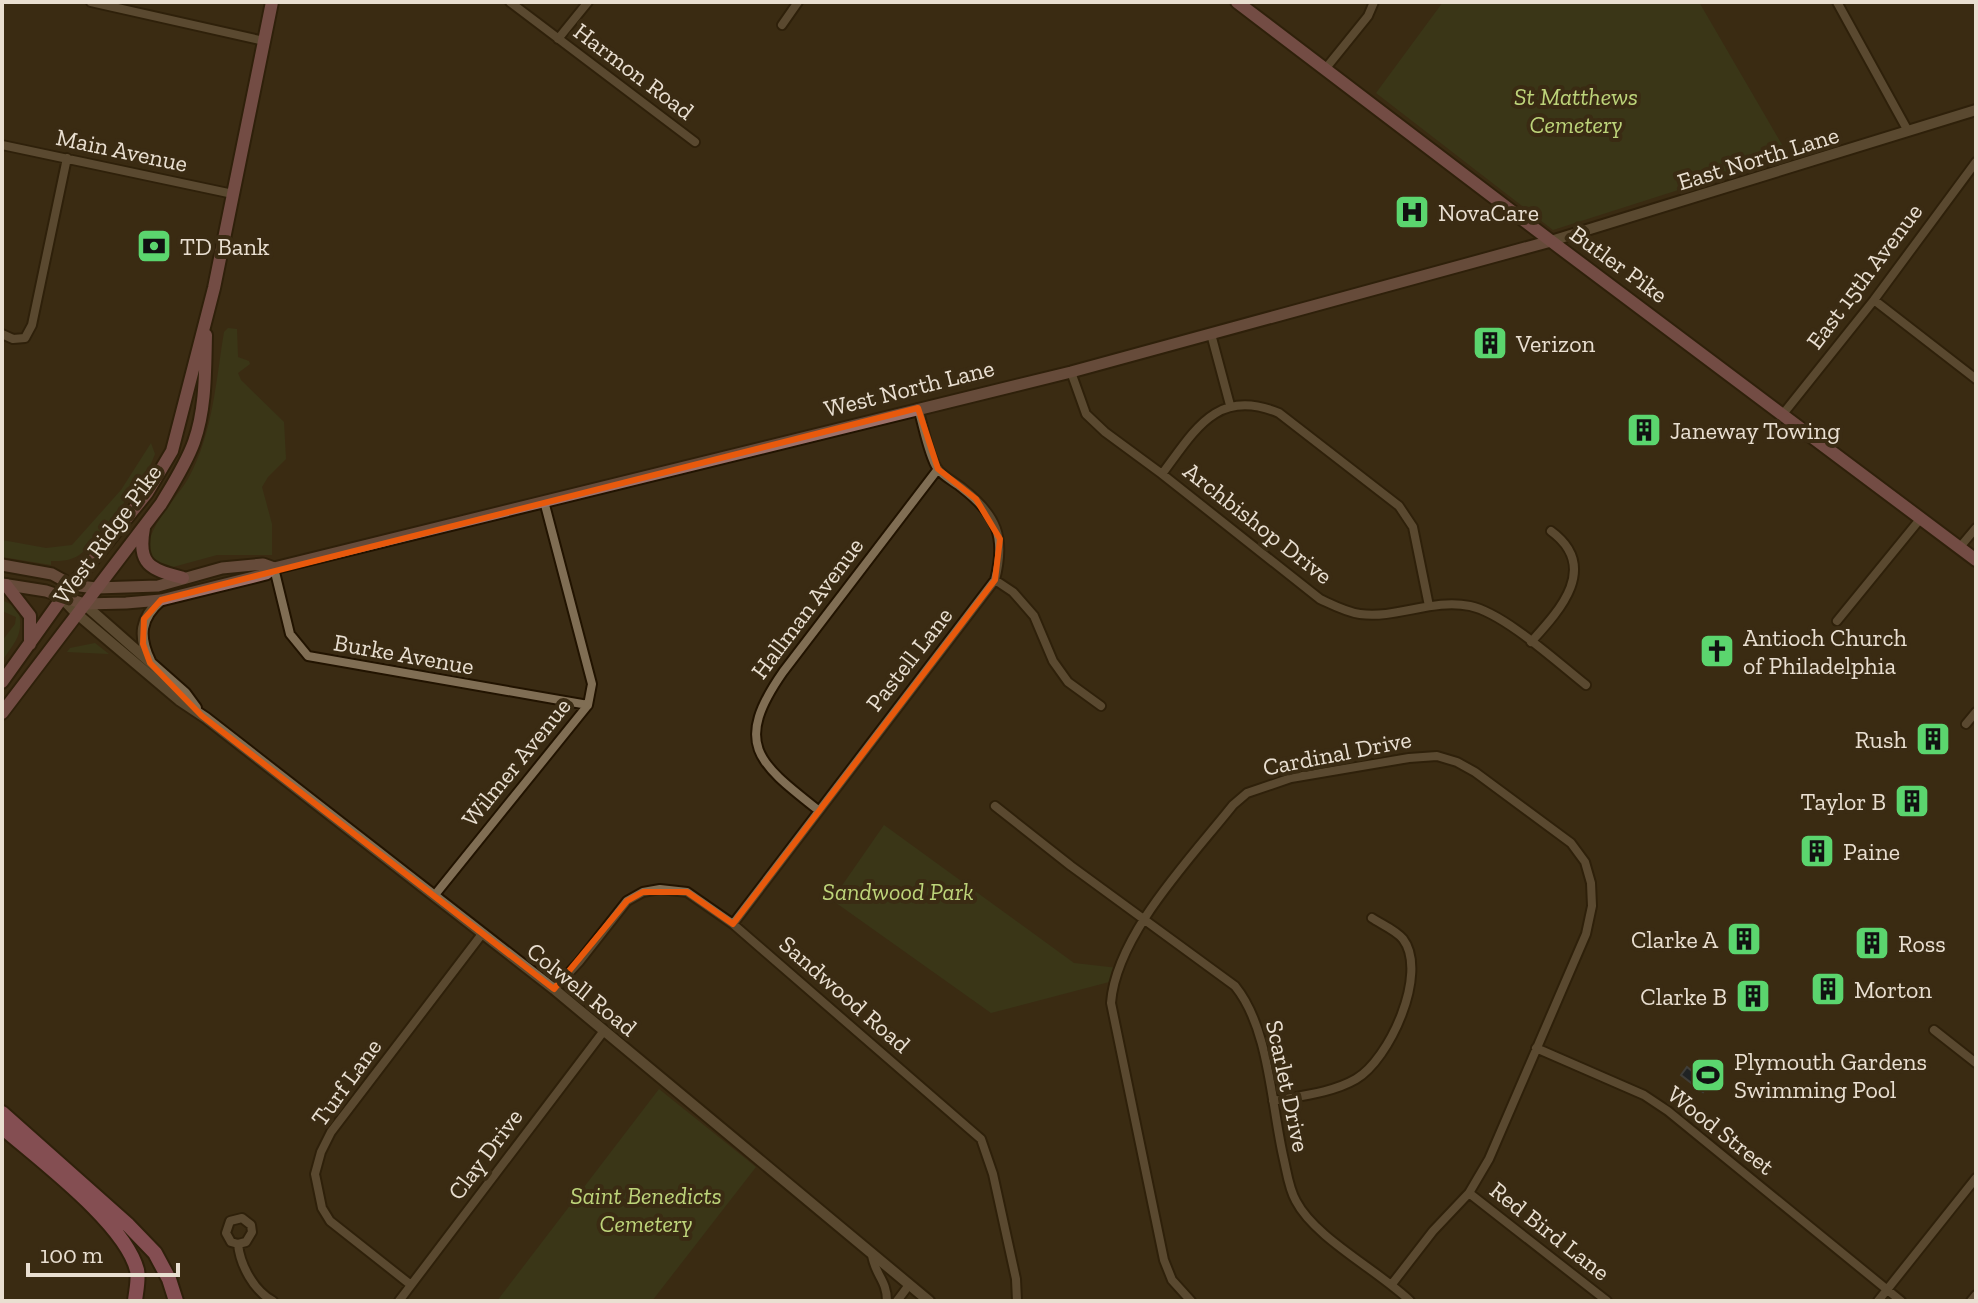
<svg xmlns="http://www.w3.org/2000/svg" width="1978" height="1303" font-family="'Zilla Slab',serif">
<rect width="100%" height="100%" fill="#3a2b13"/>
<path fill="#3a431e" d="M1443,2H1699L1788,155L1553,230L1376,93Z
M228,328L237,329L238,357L249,361L250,364L238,373L241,380L284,422L286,459L268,477L262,487L272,524V555H217L173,567L161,565L149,553C145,528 177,499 189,477C213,433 216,380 224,332Z
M151,443L155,454L148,471L104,529L103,528C84,551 81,562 51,561V565L2,557V540L46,548L72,545L121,490Z
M2,600L18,608C24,634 17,639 2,661V641L15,624L16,617L2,611Z
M95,643L109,654L67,652L70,648Z
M884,825L1074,963L1118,968L1113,981L991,1013L832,900Z
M659,1089L756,1167L652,1301H497Z"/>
<path fill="#01193a" stroke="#475467" stroke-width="2" d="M1711,1060L1722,1068L1703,1092L1681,1075L1687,1067L1698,1076Z"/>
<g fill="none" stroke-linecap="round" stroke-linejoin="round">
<g stroke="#211300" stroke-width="12">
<path id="minor" d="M91,2L264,41
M510,2L695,142
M1837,2L1908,131
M782,25L798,2
M558,39L588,2
M1326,68L1368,16L1374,2
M2,145L233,194
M1874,300L1976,379
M2,334L13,339L25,338L32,325L67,158
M1211,334L1230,405
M1071,372L1086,414L1105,432L1162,474L1320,599C1333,605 1346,612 1360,614C1397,619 1433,598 1470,606C1504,613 1558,663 1586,685
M1783,414L1874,300L1976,162
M1162,474C1195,430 1217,387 1279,413L1399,506L1413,527L1429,606
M1960,547L1976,528
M274,568L290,634L308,656L588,705
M995,580L1013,592L1034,616L1053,661L1068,682L1101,706
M1837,621L1921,518
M1531,642C1560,610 1600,567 1551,531
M1966,724L1976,712
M995,806L1071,866L1235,986C1270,1029 1271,1106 1284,1160C1287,1173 1289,1189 1296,1201C1315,1238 1378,1270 1410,1301
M818,810C757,762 733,744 783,672L938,469
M434,896L588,705L592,684L544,501
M733,924L995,580C1006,537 997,515 962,488C955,482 942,476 937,468C928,454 923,424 918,408
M554,989L579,962L627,901L643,892L660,889L687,892L733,924L981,1139L993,1174L1016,1279L1017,1301
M1934,1030L1976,1063
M1536,1048L1644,1095L1668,1111L1901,1301
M1273,1101C1299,1096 1332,1093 1356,1079C1389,1060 1429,973 1403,939C1396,930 1381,924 1372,918
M1469,1193L1607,1301
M238,1244L246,1242L252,1232L251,1225L242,1218L230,1221L226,1233L231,1242L238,1244C240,1265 254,1291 273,1301
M872,1255C875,1275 887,1280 887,1301
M411,1285L330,1221L322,1208L315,1174L321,1152L331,1132L482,934
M399,1301L603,1032
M897,1301L909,1285
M1191,1301L1172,1280L1164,1260L1111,1003C1116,935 1191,858 1233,805L1247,793L1291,778L1409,758L1437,756L1457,762L1475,772L1571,843L1585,862L1591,883L1592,906L1586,934L1489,1159L1469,1193L1433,1231L1392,1284
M1878,1301L1976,1178
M1971,1301L1976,1295"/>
</g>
<g stroke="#211300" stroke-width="14">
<path id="tertiary" d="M1551,241L1976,110
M62,598L76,613L179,700L206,718L554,989L929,1301
M84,604L185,693L196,708
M150,661C138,636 140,618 161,600"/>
</g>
<g stroke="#211300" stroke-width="15">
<path id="secondary" d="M2,565L52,574L72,585L96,588L158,586L222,568L263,564L274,568
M2,584L46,591L84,604L126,603L161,600L266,574L274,568L1071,372L1551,241"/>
</g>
<g stroke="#211300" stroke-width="16">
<path id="primary" d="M1237,2L1551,241L1976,560
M144,528C137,566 151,569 183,578
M6,585L30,616V644
M2,682L62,598L147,493L172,451L214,288L272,2
M2,713L161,504C173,484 186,464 194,442C206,408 205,371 206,335"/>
</g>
<g stroke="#211300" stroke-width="18">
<path id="motorway" d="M2,1113L128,1225L155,1253L169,1279L176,1301
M2,1127C40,1160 125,1223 137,1270C139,1279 136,1291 135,1301"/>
</g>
<use href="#minor" stroke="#806e54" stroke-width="8"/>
<use href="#tertiary" stroke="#806e54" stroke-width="10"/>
<use href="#secondary" stroke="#9c716b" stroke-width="11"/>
<use href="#primary" stroke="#b87482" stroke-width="12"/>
<use href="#motorway" stroke="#dd78a0" stroke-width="14"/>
</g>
<path d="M0 0H1978V1303H0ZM918,408L938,469L976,499L1000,539L995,580L733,924L687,892H643L627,901L554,989L202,716L150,663L143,644L144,619L161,600Z" fill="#3a2b13" fill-opacity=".55" fill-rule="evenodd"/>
<path fill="none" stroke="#e8590c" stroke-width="6" stroke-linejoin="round" d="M918,408L938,469L976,499L1000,539L995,580L733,924L687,892H643L627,901L554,989L202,716L150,663L143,644L144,619L161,600Z"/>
<defs>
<g id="hospital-square" transform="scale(1.8)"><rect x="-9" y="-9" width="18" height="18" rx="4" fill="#5bd56e" stroke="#3a2b13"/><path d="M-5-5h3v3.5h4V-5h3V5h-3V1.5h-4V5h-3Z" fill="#111"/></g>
<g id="bank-square" transform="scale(1.8)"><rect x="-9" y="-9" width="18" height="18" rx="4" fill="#5bd56e" stroke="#3a2b13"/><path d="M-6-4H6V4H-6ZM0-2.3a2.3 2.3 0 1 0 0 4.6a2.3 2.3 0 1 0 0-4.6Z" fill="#111"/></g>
<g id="building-square" transform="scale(1.8)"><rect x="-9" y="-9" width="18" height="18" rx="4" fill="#5bd56e" stroke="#3a2b13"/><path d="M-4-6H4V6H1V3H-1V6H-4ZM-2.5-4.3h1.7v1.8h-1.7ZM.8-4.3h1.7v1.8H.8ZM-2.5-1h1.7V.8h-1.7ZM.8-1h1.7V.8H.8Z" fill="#111"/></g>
<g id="church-square" transform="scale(1.8)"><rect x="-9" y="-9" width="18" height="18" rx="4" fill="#5bd56e" stroke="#3a2b13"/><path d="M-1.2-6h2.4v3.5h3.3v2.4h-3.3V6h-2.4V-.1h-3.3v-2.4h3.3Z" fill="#111"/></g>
<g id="stadium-square" transform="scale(1.8)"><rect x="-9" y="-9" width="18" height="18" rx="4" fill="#5bd56e" stroke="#3a2b13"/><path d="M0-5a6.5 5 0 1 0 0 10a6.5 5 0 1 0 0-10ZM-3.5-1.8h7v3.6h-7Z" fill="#111"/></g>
</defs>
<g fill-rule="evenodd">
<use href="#hospital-square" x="1412" y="212"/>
<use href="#bank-square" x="154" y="246"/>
<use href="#building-square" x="1490" y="343"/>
<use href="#building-square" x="1644" y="430"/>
<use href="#church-square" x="1717" y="651"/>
<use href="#building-square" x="1933" y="739"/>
<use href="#building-square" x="1912" y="801"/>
<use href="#building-square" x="1817" y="851"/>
<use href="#building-square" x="1744" y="939"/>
<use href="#building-square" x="1872" y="943"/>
<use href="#building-square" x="1828" y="989"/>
<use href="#building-square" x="1753" y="996"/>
<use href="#stadium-square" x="1708" y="1075"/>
</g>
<g text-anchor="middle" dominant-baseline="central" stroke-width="8" stroke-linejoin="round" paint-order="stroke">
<g font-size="24" fill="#e9dfd1" stroke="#3a2b13">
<text transform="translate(634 71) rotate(37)">Harmon Road</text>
<text transform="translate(122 150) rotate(12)">Main Avenue</text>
<text transform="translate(1758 158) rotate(-17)">East North Lane</text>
<text transform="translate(1619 264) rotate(36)">Butler Pike</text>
<text transform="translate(1864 276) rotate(-53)">East 15th Avenue</text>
<text transform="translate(909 388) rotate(-14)">West North Lane</text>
<text transform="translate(1258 523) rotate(38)">Archbishop Drive</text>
<text transform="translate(107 534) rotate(-54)">West Ridge Pike</text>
<text transform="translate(807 608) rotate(-53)">Hallman Avenue</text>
<text transform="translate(404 654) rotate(10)">Burke Avenue</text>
<text transform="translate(909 659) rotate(-52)">Pastell Lane</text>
<text transform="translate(1337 753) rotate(-11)">Cardinal Drive</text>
<text transform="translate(516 762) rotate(-51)">Wilmer Avenue</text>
<text transform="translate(582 989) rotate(39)">Colwell Road</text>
<text transform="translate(845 994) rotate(41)">Sandwood Road</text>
<text transform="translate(346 1082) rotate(-54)">Turf Lane</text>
<text transform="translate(1288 1086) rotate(78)">Scarlet Drive</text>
<text transform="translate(1721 1130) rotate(38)">Wood Street</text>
<text transform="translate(485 1154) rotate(-53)">Clay Drive</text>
<text transform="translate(1550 1231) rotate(38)">Red Bird Lane</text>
</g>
<g font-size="24" font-style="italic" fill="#bdd47a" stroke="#3a2b13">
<text x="1576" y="96">St Matthews<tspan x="1576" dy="28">Cemetery</tspan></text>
<text x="898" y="891">Sandwood Park</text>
<text x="646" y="1195">Saint Benedicts<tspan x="646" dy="28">Cemetery</tspan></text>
</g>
<g font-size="24" fill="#e9dfd1" stroke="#3a2b13" text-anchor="start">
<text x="1438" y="212">NovaCare</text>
<text x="180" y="246">TD Bank</text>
<text x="1516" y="343">Verizon</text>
<text x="1670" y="430">Janeway Towing</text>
<text x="1743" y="637">Antioch Church<tspan x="1743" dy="28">of Philadelphia</tspan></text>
<text x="1907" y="739" text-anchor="end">Rush</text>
<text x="1886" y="801" text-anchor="end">Taylor B</text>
<text x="1843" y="851">Paine</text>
<text x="1718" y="939" text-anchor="end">Clarke A</text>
<text x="1898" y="943">Ross</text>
<text x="1854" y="989">Morton</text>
<text x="1727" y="996" text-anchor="end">Clarke B</text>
<text x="1734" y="1061">Plymouth Gardens<tspan x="1734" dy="28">Swimming Pool</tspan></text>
</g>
</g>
<rect width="1978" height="1303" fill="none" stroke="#e9dfd1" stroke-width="8"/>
<path d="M28 1263v12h150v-12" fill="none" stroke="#e9dfd1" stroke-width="4"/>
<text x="40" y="1263" font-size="24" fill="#e9dfd1" stroke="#3a2b13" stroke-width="6" paint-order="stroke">100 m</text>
</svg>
